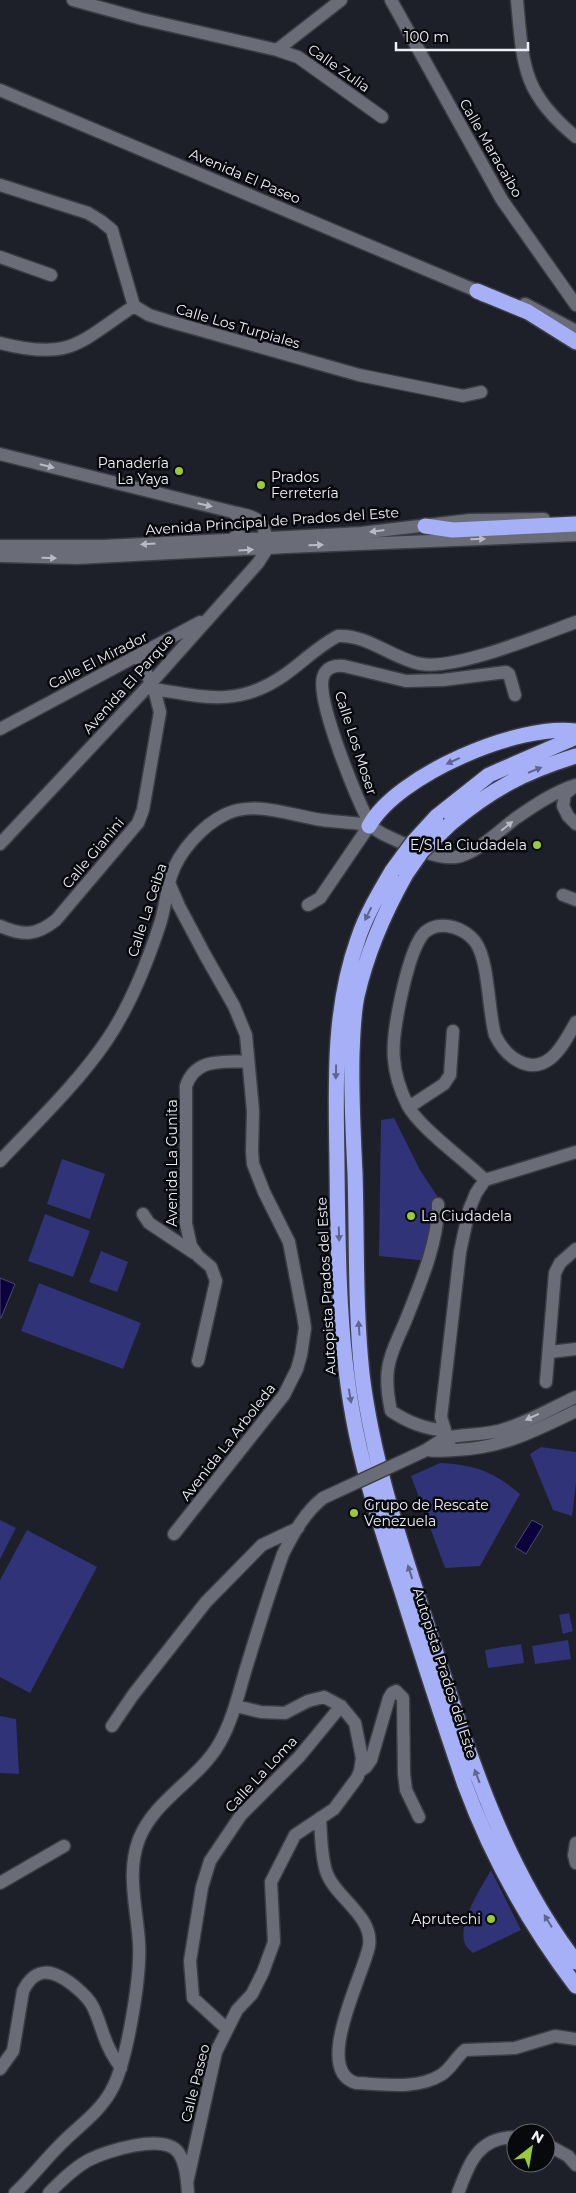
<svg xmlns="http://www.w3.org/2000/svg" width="576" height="2193" font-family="Montserrat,sans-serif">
<rect width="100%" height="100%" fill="#1d1f29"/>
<path fill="#303378" d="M394,1118L420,1170L443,1205L444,1227L429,1261L379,1256L381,1120Z
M62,1159L105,1174L90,1219L47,1204Z
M45,1214L90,1231L73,1277L28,1261Z
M101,1251L128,1262L117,1292L89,1282Z
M39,1283L141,1323L123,1369L21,1331Z
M541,1447L576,1452V1483L572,1516L553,1510L530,1454Z
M440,1463C475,1465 493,1471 520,1494L480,1566L445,1568L411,1476Z
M0,1520L16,1528L0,1559Z
M27,1530L97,1567L30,1693L0,1677V1580Z
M569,1613L573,1631L563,1634L559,1615Z
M568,1640L571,1659L535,1664L532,1646Z
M521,1644L524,1663L488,1668L485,1650Z
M0,1716L16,1719L19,1774L0,1773Z
M491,1870L521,1930L473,1953C470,1950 466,1947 465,1944C457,1923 481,1888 491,1870Z"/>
<path fill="#0b013b" stroke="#4f4973" d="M0,1278L15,1284L1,1318H0Z
M532,1520L543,1526L526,1554L515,1547Z"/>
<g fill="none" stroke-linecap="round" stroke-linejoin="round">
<g stroke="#3b3c44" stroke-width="15">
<path id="minor" d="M73,0L142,19L277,50L341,0
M391,0L502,200L576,305
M517,0C523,65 522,93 576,137
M277,50L298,57L382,117
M0,90L477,291L484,296
M0,185L88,213L101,221L112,230L134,306
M0,257L51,275
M525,304L576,331
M134,306L149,315L168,321L359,375L463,396L481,392
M0,343C71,361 78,343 134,306
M0,454L233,512C243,520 242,531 233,539
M0,546H104L288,537L361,533L470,520L544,519
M0,556L77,558L286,547L576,535
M154,689C204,697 238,707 283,676C302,663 318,646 338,636C367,634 393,659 421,664C457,670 540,635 576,622
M0,729L200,622
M575,786L565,794L563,806L568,816L576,824
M370,824C357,799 316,701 323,677C326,667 335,665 344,666L406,681L443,680L506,672L509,674L515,695
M0,844L151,683L258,563L267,549C265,520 261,518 233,512
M169,883L179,906L205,955L234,1006L246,1035L253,1111L252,1151L253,1164L264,1192L289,1242L303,1315L305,1328L301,1355L297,1369L284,1395L174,1534
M563,895L576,900
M308,905L320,898L369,826
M0,926C23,936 36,936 56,920L138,823L143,810L160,712L154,689L138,656
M409,1107L444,1084L450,1075L453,1031
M0,1161C37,1122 77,1084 107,1040C130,1006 146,966 159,927C165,910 166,893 171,876C179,851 203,825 226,814C256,800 292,816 322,820C335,822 358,822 369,826C376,829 381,834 387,836C404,844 437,860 456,857C476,854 500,830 516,818C535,805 554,792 576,785
M485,1180C465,1160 420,1128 408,1106C401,1092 395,1074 394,1059C391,1034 407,958 421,937C427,928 437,925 447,926C458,927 470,934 476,943C489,962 488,1010 495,1035C505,1056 529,1076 551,1058C562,1049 569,1034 576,1022
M438,1204C439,1241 419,1287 405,1322C399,1337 390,1352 388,1369C386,1383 388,1397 391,1411C409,1423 424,1428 445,1431
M143,1214L149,1223L194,1253
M550,1352L576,1349
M198,1361L216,1281L211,1267L198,1256L191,1246L186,1224V1086C196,1057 222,1063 247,1061
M546,1382L555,1273L560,1263L576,1249
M428,1450C438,1452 446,1450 455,1450C503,1448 534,1431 576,1411
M451,1450L441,1417L460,1252L469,1210L476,1193L485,1180L576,1152
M420,1453C430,1449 437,1441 447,1438C466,1433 486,1436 505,1429C528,1422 554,1407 576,1397
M112,1726L133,1695L206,1602L262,1545L298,1528
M360,1771L366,1767L371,1760L389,1698L392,1693L396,1691L403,1698L404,1774L406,1790L419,1817
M320,1818C321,1835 321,1855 326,1871C334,1897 374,1916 369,1946C364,1974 312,2070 356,2083C382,2084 417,2090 441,2075C451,2069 456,2057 465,2050L515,2048L555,2036L576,2039
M576,1843L574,1855L576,1863
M0,1883L64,1846
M227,2029L193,1998L190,1961L202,1887L210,1861L241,1815L299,1757L341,1706
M0,2069L13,2051L23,1991C36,1965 53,1970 73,1985C80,1991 87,1996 92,2005C99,2018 102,2034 109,2048C112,2055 117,2062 121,2068
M546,2144L568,2156L576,2165
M187,2183L216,2052L237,2010L252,1994L263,1972L274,1942L271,1882L295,1835L334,1809L357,1778L360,1771L362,1758L355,1723L341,1706L324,1697L308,1701L285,1713L261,1712L236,1706
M15,2193C31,2178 44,2161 59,2146C76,2128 99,2113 111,2091C127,2064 141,1976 139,1943C137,1908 126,1873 139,1839C155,1799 198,1780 219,1744C234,1718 239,1690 248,1662C259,1626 270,1590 283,1554C293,1534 305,1512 323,1498
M49,2193C61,2181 73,2169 87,2161C105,2151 163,2133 178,2152C186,2163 187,2180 188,2193
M458,2193C470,2162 478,2137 516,2137"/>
</g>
<g stroke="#3b3c44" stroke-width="18">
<path id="highway" d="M477,291L528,312L576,342
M425,526L453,530L576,524
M436,817L489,775L576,737
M450,824C492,789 524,772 576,756
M369,826C397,775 519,723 576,731
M392,871C379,893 366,915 358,939C332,1011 336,1088 337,1164C338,1253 338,1345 356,1432C367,1486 385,1539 402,1592C422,1656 443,1721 465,1785C492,1858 529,1924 576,1986
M406,874C384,913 367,952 357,996C353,1015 353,1034 352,1053C351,1093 353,1133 355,1173C357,1240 355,1307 362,1374C373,1463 402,1548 430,1634C467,1748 501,1864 576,1962"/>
</g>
<use href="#minor" stroke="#6a6c78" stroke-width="12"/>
<use href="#highway" stroke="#a5b0f7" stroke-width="15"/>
<g stroke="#3b3c44" stroke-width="15" stroke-linecap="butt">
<path id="minor-bridge" d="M323,1498L420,1453"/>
</g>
<g stroke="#3b3c44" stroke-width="18" stroke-linecap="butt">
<path id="highway-bridge" d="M392,871L414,841L436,817
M406,874L422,851L450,824"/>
</g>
<use href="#minor-bridge" stroke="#6a6c78" stroke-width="12"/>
<use href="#highway-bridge" stroke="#a5b0f7" stroke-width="15"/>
</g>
<defs><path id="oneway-solid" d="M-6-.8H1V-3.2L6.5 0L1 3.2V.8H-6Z" transform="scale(1.25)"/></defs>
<g fill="#b9bbc4">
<use href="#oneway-solid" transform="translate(47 466) rotate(14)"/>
<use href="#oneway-solid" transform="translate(205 505) rotate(13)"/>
<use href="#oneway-solid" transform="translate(377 531) rotate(173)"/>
<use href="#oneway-solid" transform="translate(478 539) rotate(-2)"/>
<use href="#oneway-solid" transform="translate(148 544) rotate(177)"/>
<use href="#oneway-solid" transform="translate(316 545) rotate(-2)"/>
<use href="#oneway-solid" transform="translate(246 550) rotate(-3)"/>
<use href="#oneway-solid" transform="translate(49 558) rotate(1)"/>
<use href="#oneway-solid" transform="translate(507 826) rotate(-39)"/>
<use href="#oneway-solid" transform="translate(532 1417) rotate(155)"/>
</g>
<g fill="#5e658e">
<use href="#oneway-solid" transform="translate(453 761) rotate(155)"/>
<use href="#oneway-solid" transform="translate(535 770) rotate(-22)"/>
<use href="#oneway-solid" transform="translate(368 914) rotate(116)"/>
<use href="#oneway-solid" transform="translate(336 1072) rotate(91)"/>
<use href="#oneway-solid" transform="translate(339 1234) rotate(88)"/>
<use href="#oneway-solid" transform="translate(359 1328) rotate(-94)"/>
<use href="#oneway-solid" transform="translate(350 1396) rotate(81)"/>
<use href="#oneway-solid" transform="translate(410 1572) rotate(-108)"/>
<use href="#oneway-solid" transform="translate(477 1776) rotate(-111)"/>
<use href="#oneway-solid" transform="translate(548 1921) rotate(-122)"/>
</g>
<g fill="#98cb37" stroke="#08090d" stroke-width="2">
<circle cx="179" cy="471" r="5"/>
<circle cx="261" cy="485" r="5"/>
<circle cx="537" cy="845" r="5"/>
<circle cx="411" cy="1216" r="5"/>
<circle cx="354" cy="1513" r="5"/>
<circle cx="491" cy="1919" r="5"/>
</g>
<g text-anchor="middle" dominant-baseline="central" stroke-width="5" stroke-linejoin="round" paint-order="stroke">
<g font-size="14" fill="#eef0f7" stroke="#08090d">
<text transform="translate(339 68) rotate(35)">Calle Zulia</text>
<text transform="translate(491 148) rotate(60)">Calle Maracaibo</text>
<text transform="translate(245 176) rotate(23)">Avenida El Paseo</text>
<text transform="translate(238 326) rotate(16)">Calle Los Turpiales</text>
<text transform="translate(272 521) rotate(-4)">Avenida Principal de Prados del Este</text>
<text transform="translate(98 660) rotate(-27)">Calle El Mirador</text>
<text transform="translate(128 684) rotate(-48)">Avenida El Parque</text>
<text transform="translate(356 743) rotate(72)">Calle Los Moser</text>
<text transform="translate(93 853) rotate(-50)">Calle Gianini</text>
<text transform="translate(147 910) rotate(-72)">Calle La Ceiba</text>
<text transform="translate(172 1163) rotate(-90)">Avenida La Gunita</text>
<text transform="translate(326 1286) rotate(-93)">Autopista Prados del Este</text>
<text transform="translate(228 1442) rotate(-52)">Avenida La Arboleda</text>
<text transform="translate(445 1673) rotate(72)">Autopista Prados del Este</text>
<text transform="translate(261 1774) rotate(-47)">Calle La Loma</text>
<text transform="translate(195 2083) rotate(-76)">Calle Paseo</text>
</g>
<g font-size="14" fill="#eef0f7" stroke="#08090d" text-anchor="end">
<text x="169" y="463">Panadería<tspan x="169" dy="16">La Yaya</tspan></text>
<text x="271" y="477" text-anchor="start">Prados<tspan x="271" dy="16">Ferretería</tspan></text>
<text x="527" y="845">E/S La Ciudadela</text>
<text x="421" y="1216" text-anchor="start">La Ciudadela</text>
<text x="364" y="1505" text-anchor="start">Grupo de Rescate<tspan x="364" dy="16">Venezuela</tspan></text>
<text x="481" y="1919">Aprutechi</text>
</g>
</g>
<g transform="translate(531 2148) rotate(31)"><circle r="24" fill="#08090d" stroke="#64656b"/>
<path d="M0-4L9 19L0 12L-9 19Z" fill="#98cb37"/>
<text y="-8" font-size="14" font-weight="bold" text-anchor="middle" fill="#eef0f7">N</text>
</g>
<path d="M396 42v8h132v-8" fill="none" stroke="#eef0f7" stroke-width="2.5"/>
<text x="404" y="42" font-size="15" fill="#eef0f7" stroke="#08090d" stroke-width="4" paint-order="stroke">100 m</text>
</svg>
